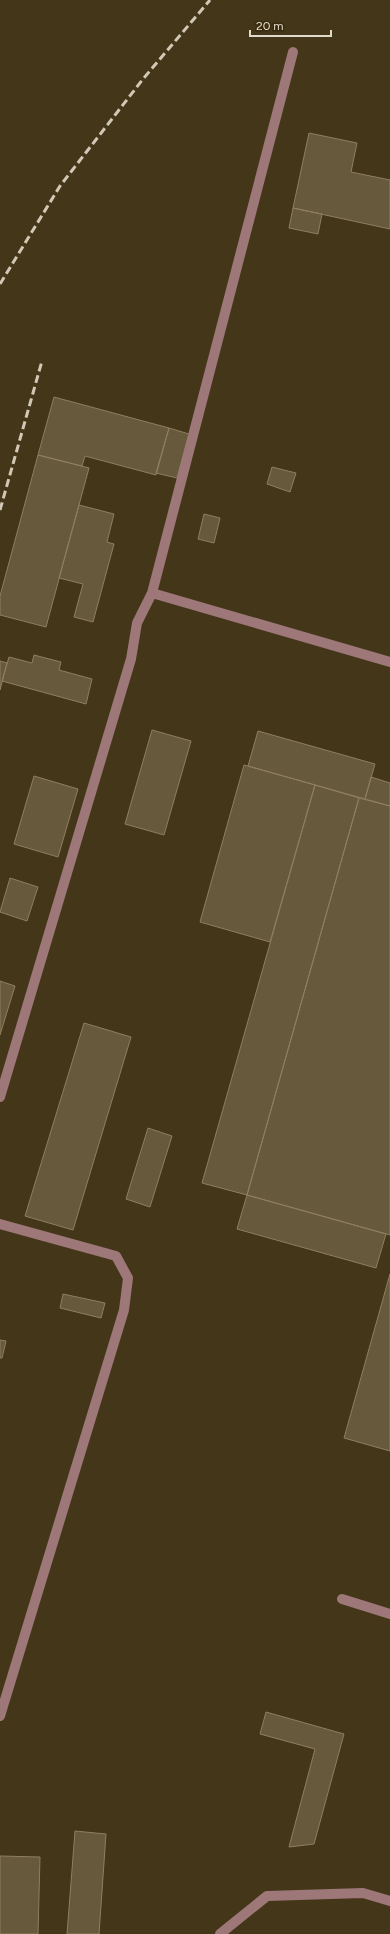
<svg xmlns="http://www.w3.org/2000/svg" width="390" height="1934" font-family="Figtree,sans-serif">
<rect width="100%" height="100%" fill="#433619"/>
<path fill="#67593b" stroke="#8e7f60" d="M309,133L357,143L351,172L390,180V229L293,208Z
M293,208L322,214L318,234L289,228Z
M54,397L169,428L156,475L85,456L82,466L38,455Z
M169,428L189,434L177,478L156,473Z
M38,455L89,468L46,627L0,615V596Z
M272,467L296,473L290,492L267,484Z
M79,505L114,514L107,542L114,544L93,622L74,617L83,584L59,578Z
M204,514L220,518L214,543L198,539Z
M34,655L61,662L59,670L92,679L86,704L2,681L9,657L32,663Z
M0,661L7,663L0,690Z
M152,730L191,741L164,835L125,824Z
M258,731L375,764L365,799L248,766Z
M244,765L315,785L270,942L200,922Z
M34,776L78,789L58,857L14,844Z
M371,777L390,783V806L365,799Z
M315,785L359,798L247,1195L202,1183Z
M359,798L390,806V1235L247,1195Z
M10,878L38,887L27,921L0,912Z
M0,981L15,986L0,1035Z
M84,1023L131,1037L73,1230L25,1216Z
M148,1128L172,1136L150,1207L126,1199Z
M247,1195L386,1234L376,1268L237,1229Z
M390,1274V1451L344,1438Z
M63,1294L105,1303L101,1318L60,1308Z
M0,1340L6,1341L2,1358H0Z
M266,1712L344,1734L314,1844L289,1847L315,1749L260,1734Z
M75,1831L106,1834L99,1934H67Z
M0,1856L40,1857L38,1934H0Z"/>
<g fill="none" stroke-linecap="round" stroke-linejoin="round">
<path stroke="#9e7779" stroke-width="10" d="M152,593L390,662
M0,1097L131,659L137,623L152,593L293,52
M0,1224L116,1256L128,1278L124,1310L0,1716
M342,1599L390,1614
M220,1934L267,1896L363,1893L390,1901"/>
<path stroke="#d1c8b6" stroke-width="3" stroke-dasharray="8 4" stroke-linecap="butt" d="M0,284L60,186L143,79L210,0
M0,510L42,361"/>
</g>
<path d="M250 30v6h81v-6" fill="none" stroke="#e2dac9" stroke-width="2"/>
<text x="256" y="30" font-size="12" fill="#e2dac9" stroke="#392c0e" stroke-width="3" paint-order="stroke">20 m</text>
</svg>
